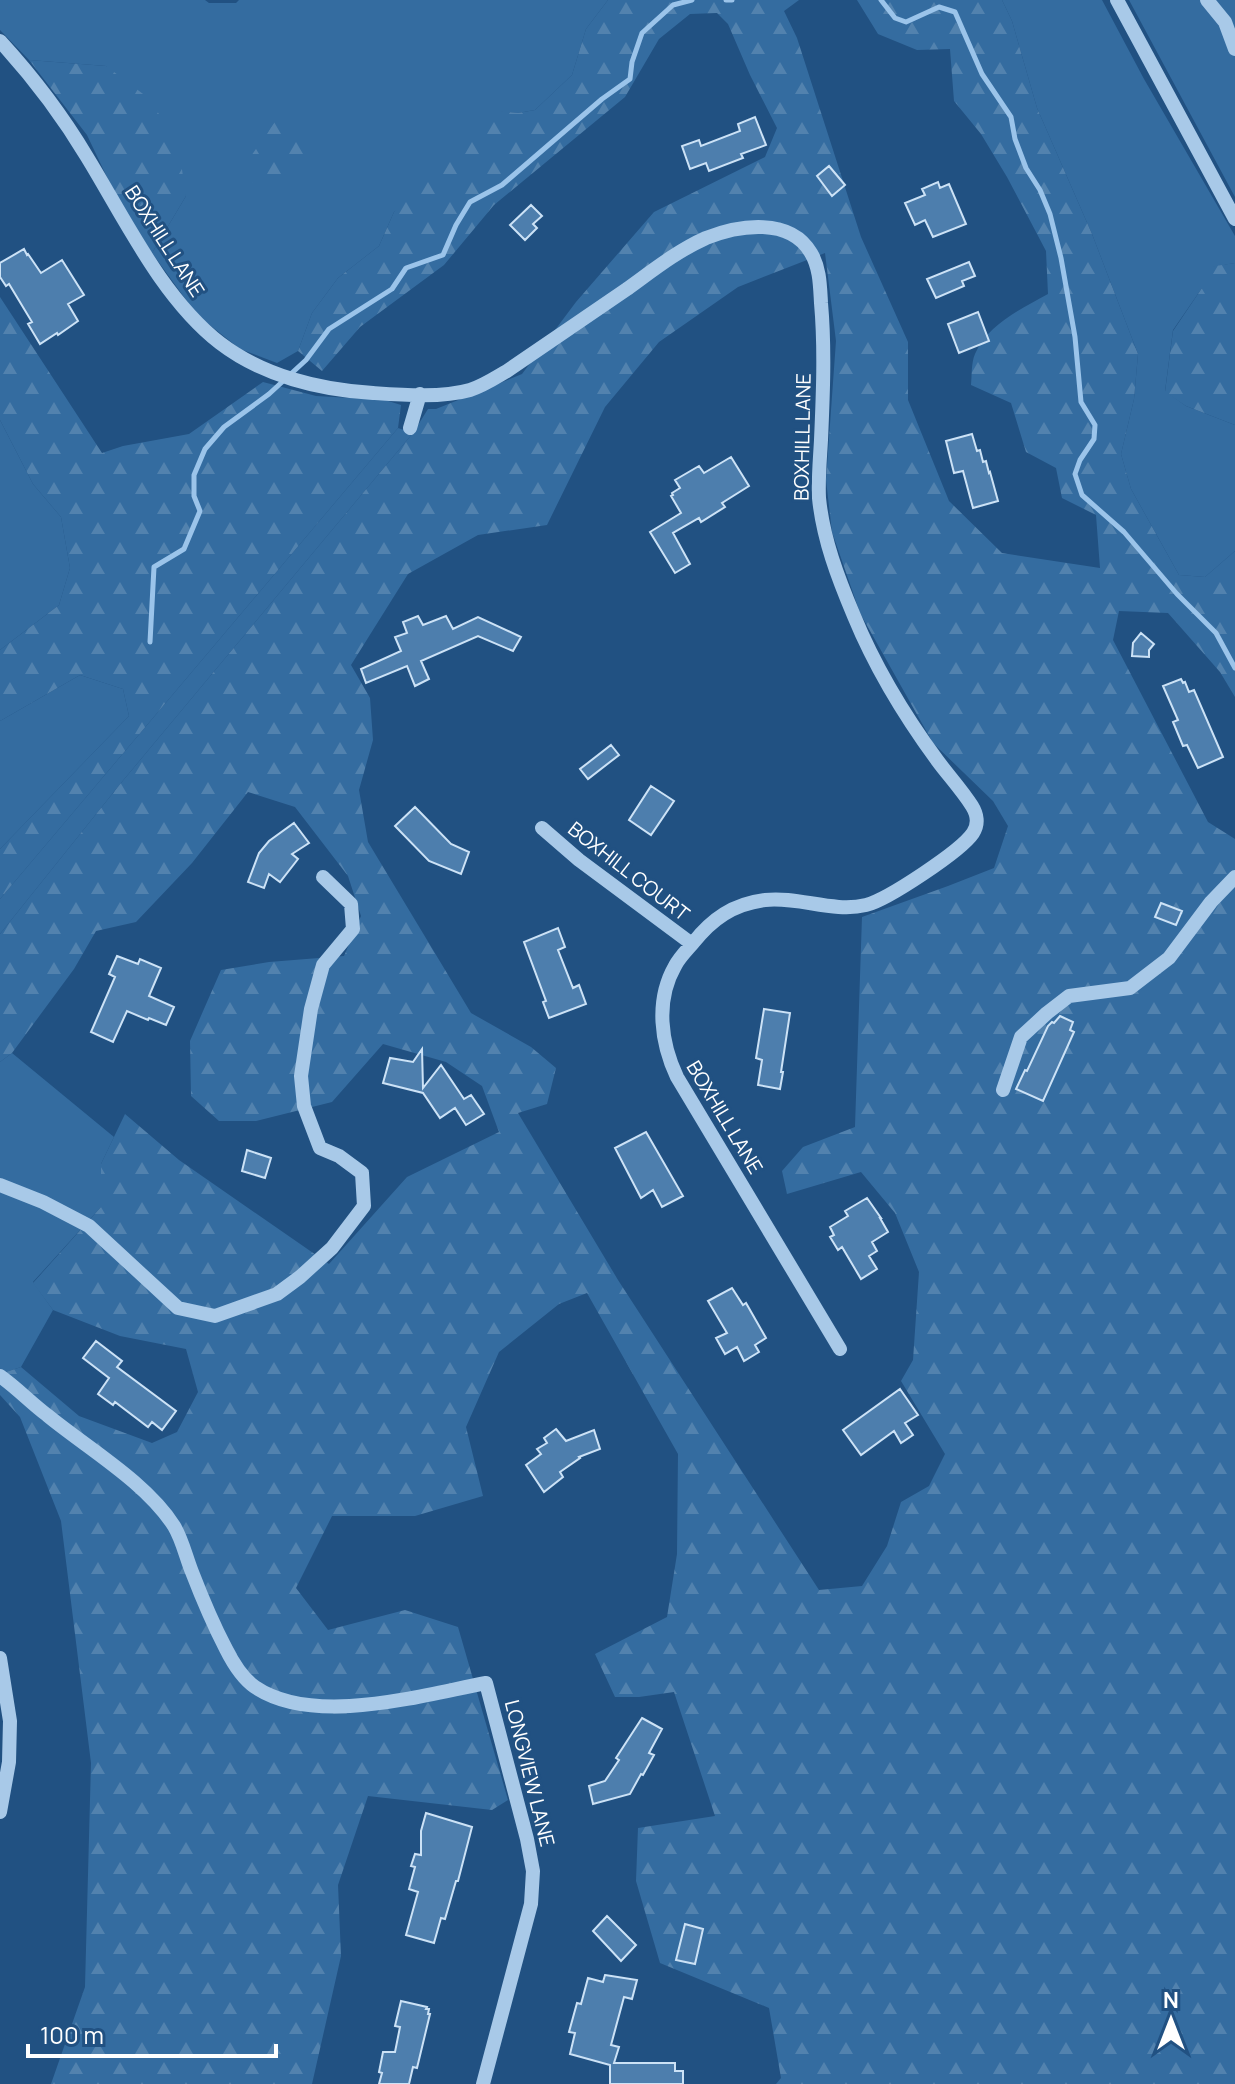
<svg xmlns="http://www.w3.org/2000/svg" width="1235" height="2084" font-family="Manrope,sans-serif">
<defs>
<pattern id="forest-firs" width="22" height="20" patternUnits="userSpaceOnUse" patternTransform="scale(2)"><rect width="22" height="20" fill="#346ca0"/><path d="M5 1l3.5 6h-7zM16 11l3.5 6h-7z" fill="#5282ae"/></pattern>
</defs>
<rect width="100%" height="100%" fill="#215182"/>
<path fill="#346ca0" d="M0,0H205L209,3H236L239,0H608L586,29L572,75L535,110L518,113L491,111L394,212L379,246L338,278L312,313L298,351L277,363L240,349L197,315L152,253L186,196L106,66L29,60L0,30Z
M1002,0H1102L1144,79L1235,236V263L1202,269V288L1173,330L1165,391L1186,406L1235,425V551L1205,577L1179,575L1131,489L1121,454L1134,399L1138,354L1092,234L1037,108L1012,21Z
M1129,0H1235V197Z
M0,420L33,484L61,517L70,568L59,605L0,650Z
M398,428L413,433L121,783L0,934V899Z
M80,675L123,689L129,716L0,849V721Z
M12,1053L114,1137L101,1164V1207L33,1282L53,1310L21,1367L0,1374V1062Z"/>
<path fill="url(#forest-firs)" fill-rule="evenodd" d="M608,0H799L784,11L797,38L861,237L908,342V400L949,501L1002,553L1100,568L1096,515L1062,498L1056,468L1026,452L1011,403L971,385C972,376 971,363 975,354C988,324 1021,309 1048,294L1046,251L1007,177L981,134L954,101L950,49L917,50L878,34L857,0H1002L1012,21L1037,108L1092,234L1138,354L1134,399L1121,454L1131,489L1179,575L1205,577L1235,551V697L1220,672L1168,613L1119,611L1113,640L1208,822L1235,839V2084H776L781,2078L769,2008L660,1963L636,1881L638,1828L715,1816L674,1692L639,1697H615L595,1654L667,1617L677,1554L678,1454L587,1293L559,1304L499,1352L466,1427L483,1496L415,1516H332L296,1588L328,1630L405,1610L458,1627L508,1800L492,1810L368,1796L338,1885L341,1956L312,2084H51L85,1987L91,1763L61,1521L20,1417L0,1395V1374L21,1367L79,1416L152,1443L177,1432L198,1392L186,1349L120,1336L53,1310L33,1283L101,1207V1164L125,1114L179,1160L329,1264L407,1177L499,1132L482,1086L446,1062L383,1044L332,1102L256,1121H219L191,1096L190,1041L221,970L269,962L344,956L361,916L348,876L295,807L248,792L192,863L136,922L96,931L74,969L12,1053L0,1062V934L121,783L413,433L428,409H436L522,374L576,302L654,212L765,157L777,128L750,75L728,24L717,13L690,14L659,39L625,97L494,205L444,265L360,327L322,371L298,351L312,313L338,278L379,246L394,212L431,157L491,110L518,113L535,110L572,75L586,29ZM825,253L836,341L826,480L832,532L860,613L933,743L993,801L1008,826L994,868L948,886L862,917L855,1127L803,1147L782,1171L787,1194L861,1172L895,1213L919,1272L913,1360L901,1381L945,1454L929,1486L901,1502L887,1546L862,1586L819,1590L618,1280L518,1113L547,1104L556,1068L531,1047L471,1013L368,842L359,790L373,740L370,698L351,665L408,574L478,535L547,525L605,407L659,342L738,287Z
M29,60L106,66L151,100L179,150L186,196L152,253L115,194L87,135Z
M293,118C318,132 313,142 308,168L291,180L253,183L248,166L251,156L277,119Z
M1235,263V425L1186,406L1165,392L1173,331L1202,288V268Z
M0,297L102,453L123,446L189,434L263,382L316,396L385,400L401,405L398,428L0,899V849L129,716L123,689L80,675L0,721V650L59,605L70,568L61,517L33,484L0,420Z"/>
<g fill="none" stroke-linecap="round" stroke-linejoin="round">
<path stroke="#9bc4ea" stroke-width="5" d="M726,0H732
M881,0L895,18L906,22L939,7L955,12L982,74L1011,117L1015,139L1026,168L1040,190L1050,214L1061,258L1075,337L1081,402L1095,425L1094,439L1080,460L1075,474L1082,495L1124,532L1177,594L1216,633L1235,668
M150,642L154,567L184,549L200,511L194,496V475L205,449L224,427L269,394L306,360L329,329L392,289L406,268L443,255L456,225L470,202L502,185L602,99L630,79L632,62L642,33L673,5L692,0"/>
</g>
<path fill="#4d7ead" stroke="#cce2f6" stroke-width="2" d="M755,117L766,145L741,154L743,158L709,171L706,163L690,169L682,146L699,140L701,146L740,131L738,124Z
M829,166L845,185L832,196L817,176Z
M938,182L940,188L949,184L966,224L933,237L925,220L915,225L905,203L925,195L922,189Z
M531,205L542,216L533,224L537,228L525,240L510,225Z
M24,249L27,255L28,254L41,273L62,260L84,295L68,304L78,321L58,335L57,333L40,344L28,324L32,322L9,284L6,286L0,277V263Z
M969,262L975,276L962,281L964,286L936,298L927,279Z
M978,312L989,341L959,353L948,324Z
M972,434L977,451L980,450L983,462L986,461L989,473L990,472L998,501L973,508L963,471L954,473L946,441Z
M731,457L749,486L722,503L725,507L701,522L699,518L673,533L690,564L675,573L650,532L681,513L671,496L673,495L672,493L680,488L675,480L699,466L704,473Z
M418,616L423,625L446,616L453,629L478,617L521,637L513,651L478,636L421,661L429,679L415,686L407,666L366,683L361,669L401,651L395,637L407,633L403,622Z
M1141,633L1154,644L1149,650V657L1132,656L1133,643Z
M1181,679L1183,683L1185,682L1189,692L1194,690L1223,757L1198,768L1187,745L1183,746L1173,722L1178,720L1163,686Z
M611,745L619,755L588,779L580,769Z
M651,786L674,801L651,835L629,820Z
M415,807L451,844L469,852L461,874L429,861L395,826Z
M294,823L309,843L292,854L298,859L280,882L269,874L264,888L248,882L259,853L269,841Z
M1161,903L1182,911L1176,925L1155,917Z
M558,928L565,947L558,950L573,988L579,985L586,1004L549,1018L543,1002L546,1001L524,942Z
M117,956L138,964L140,959L161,968L149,996L174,1007L166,1025L149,1018L148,1020L127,1011L113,1042L91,1032L115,977L109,974Z
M764,1009L790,1013L781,1072H783L780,1089L758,1085L762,1060L756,1058Z
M1060,1016L1073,1022L1070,1030L1074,1032L1043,1101L1016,1089L1025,1070L1027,1071L1048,1026L1052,1022L1054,1023Z
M422,1049L423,1088L441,1065L464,1099L471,1095L484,1114L466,1125L455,1108L440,1118L423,1093L383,1083L390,1058L413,1062Z
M646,1132L683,1196L662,1207L653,1190L641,1198L615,1148Z
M247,1150L271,1158L265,1178L242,1171Z
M867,1198L881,1218H880L888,1232L872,1242L877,1251L869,1256L877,1269L861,1279L842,1247L838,1250L830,1237L834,1235L830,1227L848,1216L845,1211Z
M732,1288L743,1305L746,1303L766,1338L755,1345L759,1352L744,1361L737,1347L725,1354L716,1338L727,1333L708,1301Z
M96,1341L122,1361L117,1367L176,1411L162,1430L152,1422L148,1427L115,1402L113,1405L98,1394L109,1378L83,1358Z
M900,1389L918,1415L905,1423L913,1435L901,1443L894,1431L861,1455L843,1430Z
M556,1429L566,1441L594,1430L600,1449L579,1457L580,1458L560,1472L563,1477L544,1492L526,1465L541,1454L537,1449L547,1443L544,1438Z
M642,1718L662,1729L649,1753L654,1755L643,1775L641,1774L630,1794L593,1804L589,1786L605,1781L619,1760L616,1758Z
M426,1813L472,1827L458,1881H456L445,1919L441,1918L434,1943L406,1935L418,1892L409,1889L415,1867L411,1866L415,1854L421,1855V1831Z
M607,1916L636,1945L621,1961L593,1931Z
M685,1924L703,1929L695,1964L676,1960Z
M605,1975L637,1980L632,1999L624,1997L611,2045L619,2047L614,2063H675V2071H683V2084H610V2065L570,2054L575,2033L569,2032L577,2003L581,2004L588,1978L603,1982Z
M401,2001L427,2007L426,2009H429L428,2014H430L417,2068L413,2067L409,2084H379L382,2073L379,2072L383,2052H395L400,2027L395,2026Z"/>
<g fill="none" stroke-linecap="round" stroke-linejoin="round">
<path stroke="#a8c9e8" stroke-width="14" d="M1117,0L1235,219
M1207,0L1225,22L1235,49
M0,41C33,77 62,115 87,157C125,219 162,298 220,343C263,376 320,390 373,393C402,395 442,398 470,390C483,386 495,378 507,371C547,344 587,316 627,289C652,271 677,251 706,238C739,225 790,217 811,253C820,268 820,286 821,303C825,348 823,395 821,440C820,459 818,479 819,498C823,539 838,578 854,616C875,667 904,715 937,760C948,775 962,790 972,806C977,814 979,824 973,833C961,851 887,900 866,905C833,913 798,896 765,900C733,904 712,919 693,943C687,950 679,958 675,966C655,1001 661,1043 677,1077L840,1349
M410,428L420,394
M542,828L579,860L692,944
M1003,1090L1021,1037L1047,1013L1069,996L1130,988L1169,958L1211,902L1235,877
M0,1185L43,1202L89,1226L178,1308L215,1316L277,1294L300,1277L332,1248L364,1206L362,1173L339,1156L320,1148L304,1106L301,1076L311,1009L323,965L353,929L351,904L323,877
M0,1376C17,1388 31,1403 47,1415C87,1448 146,1482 174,1526C182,1539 186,1557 192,1572C202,1598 213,1624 226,1649C233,1663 242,1678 255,1687C314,1727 422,1695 486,1683L527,1839L533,1871L531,1904L483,2084
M0,1658L10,1721L9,1762L0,1812"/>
</g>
<g text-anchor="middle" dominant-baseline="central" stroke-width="6" stroke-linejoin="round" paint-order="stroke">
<g font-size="20" fill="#fff" stroke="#215182">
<text transform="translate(165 241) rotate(57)">BOXHILL LANE</text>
<text transform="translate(802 437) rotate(-89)">BOXHILL LANE</text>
<text transform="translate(629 871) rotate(38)">BOXHILL COURT</text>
<text transform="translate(725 1117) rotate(59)">BOXHILL LANE</text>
<text transform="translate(530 1773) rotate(76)">LONGVIEW LANE</text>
</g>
</g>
<g transform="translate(1171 2020)" stroke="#215182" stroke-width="6" paint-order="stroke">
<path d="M0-6L14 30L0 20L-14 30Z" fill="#ffffff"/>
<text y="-12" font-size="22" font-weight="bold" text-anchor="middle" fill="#ffffff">N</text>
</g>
<path d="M28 2044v12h248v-12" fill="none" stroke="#ffffff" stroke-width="4"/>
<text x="40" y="2044" font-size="24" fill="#ffffff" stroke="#215182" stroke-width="6" paint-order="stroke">100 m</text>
</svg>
